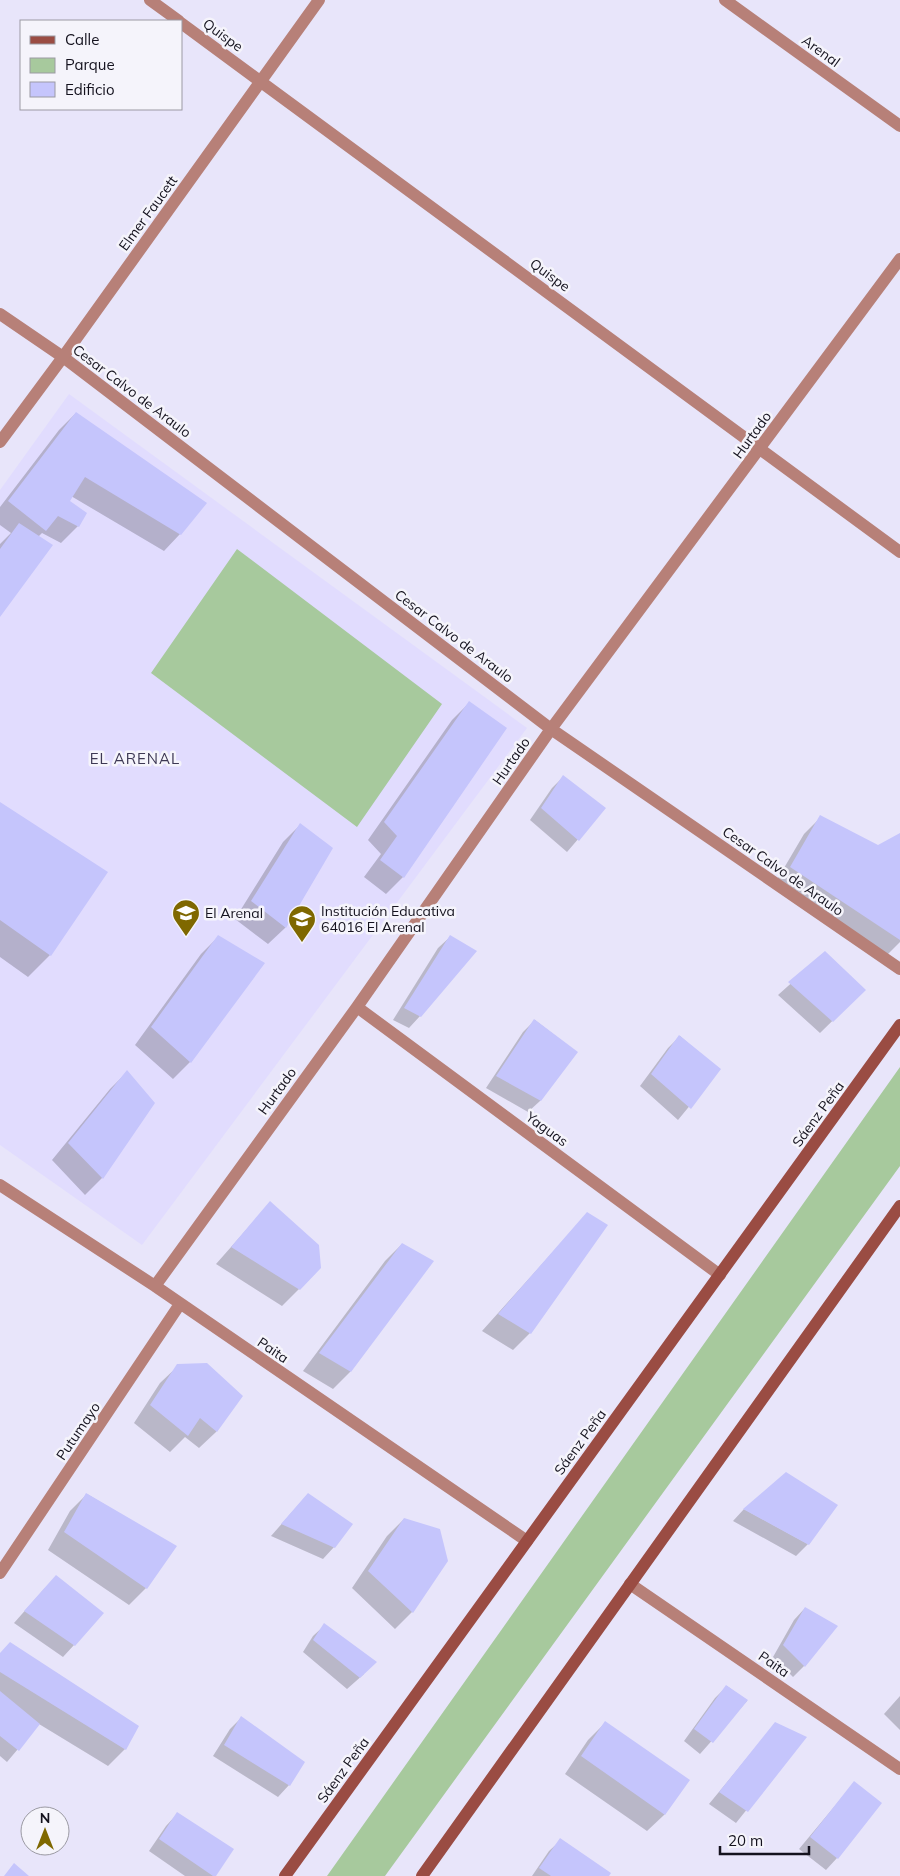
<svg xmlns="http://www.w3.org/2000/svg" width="900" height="1876" font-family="Mulish,sans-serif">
<rect width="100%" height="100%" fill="#e8e5fa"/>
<path fill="#e1dcfe" d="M69,394L527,728L142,1245L0,1145V490Z"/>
<path fill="#a7c99d" d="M237,549L442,704L357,827L151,673Z
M900,1067V1166L385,1876H327Z"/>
<path fill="#0003" d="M76,413L180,534L164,551L71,496L68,501L78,526L61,543L42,533L38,537L0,615V544L11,533L0,525V507L59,430Z
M469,703L505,728L403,877L386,894L364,877L381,854L368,840L452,720Z
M563,777L604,809L567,852L530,820L552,788Z
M0,803L50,955L28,977L0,957Z
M821,817L878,847L900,834V942L884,958L774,885L804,834Z
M300,825L332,848L285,928L268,944L235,919L283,842Z
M218,937L190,1062L173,1079L135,1045L201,954Z
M450,937L420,1016L409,1028L393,1020L438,948Z
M825,953L864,990L820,1033L778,995Z
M535,1020L576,1052L540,1101L528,1112L486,1088L523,1032Z
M680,1036L719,1070L678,1120L640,1086L668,1048Z
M127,1072L154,1103L102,1178L85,1195L52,1160L110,1089Z
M270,1203L299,1289L282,1306L216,1264Z
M587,1214L530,1333L513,1350L482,1331Z
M402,1244L432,1262L350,1372L333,1389L303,1371L385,1261Z
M178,1366L241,1396L216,1432L199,1448L185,1437L170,1452L134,1423L160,1383Z
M87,1494L175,1547L146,1588L129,1605L48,1550L70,1511Z
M308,1494L334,1547L323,1559L271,1536Z
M744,1509L808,1544L796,1556L733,1521Z
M404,1519L412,1612L395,1629L352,1588L387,1536Z
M45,1588L74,1645L63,1657L14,1623Z
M805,1608L804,1666L793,1677L773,1657L794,1620Z
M325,1625L364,1674L347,1689L303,1652L313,1636Z
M0,1653L138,1726L125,1749L108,1766L39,1724L7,1762L0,1756Z
M727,1686L747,1701L700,1754L684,1741L715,1698Z
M900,1696V1730L884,1714Z
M241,1718L289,1785L278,1797L213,1756L230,1729Z
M605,1723L688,1781L664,1815L647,1831L565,1774L588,1740Z
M775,1724L805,1737L736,1823L709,1804Z
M854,1783L837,1858L826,1870L799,1849Z
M177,1814L215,1876H185L149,1851L166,1826Z
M561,1840L607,1876H532L549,1851Z"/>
<path fill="#c5c5fc" d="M76,412L207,503L181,535L85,477L70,501L87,513L79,527L58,516L46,531L8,501Z
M19,523L53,545L0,617V549Z
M469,701L507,728L404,878L380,860L397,836L384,822Z
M563,775L606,808L579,841L541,808Z
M0,802L108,872L51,956L0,920Z
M820,815L878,845L900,833V940L790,867Z
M300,823L333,848L286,928L251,901Z
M218,935L265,963L191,1063L151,1027Z
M450,935L477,951L421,1017L404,1008Z
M825,951L866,990L833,1022L788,982Z
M534,1019L578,1052L541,1101L496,1076Z
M679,1035L721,1069L691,1109L651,1074Z
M127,1070L155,1103L103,1179L68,1143Z
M270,1201L319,1245L321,1268L300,1290L231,1247Z
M587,1212L608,1225L531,1334L498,1314Z
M402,1243L434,1261L351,1372L319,1353Z
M207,1363L243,1396L217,1432L200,1418L188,1436L150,1405L177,1364Z
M786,1472L838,1505L809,1545L743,1509Z
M86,1493L177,1546L147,1589L64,1532Z
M308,1493L353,1524L335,1548L281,1524Z
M404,1518L440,1529L448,1561L413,1613L368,1571Z
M56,1575L104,1613L75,1646L24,1611Z
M805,1607L838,1626L805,1667L783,1645Z
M324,1623L377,1662L360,1678L313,1640Z
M10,1642L139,1726L126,1750L0,1672V1653Z
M726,1685L748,1700L713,1743L694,1729Z
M0,1691L40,1724L19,1751L0,1736Z
M241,1716L305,1762L290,1786L224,1745Z
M605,1721L690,1780L665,1815L581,1756Z
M775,1722L807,1737L748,1812L719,1792Z
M854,1781L882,1803L838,1859L810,1837Z
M177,1812L234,1849L216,1876H213L159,1839Z
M560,1838L611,1873L609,1876H551L539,1868Z
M14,1863L29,1876H4Z"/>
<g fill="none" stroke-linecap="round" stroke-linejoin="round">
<path stroke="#b78078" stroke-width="12" d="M150,0L179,21
M181,23L900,552
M0,314L63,357L551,729L900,969
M357,1007L720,1275
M0,1185L155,1286L527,1541
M155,1286L357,1007L551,729L900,259
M0,1573L180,1304
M630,1584L900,1769"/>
<path stroke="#b78078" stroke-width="12" d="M725,0L900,126
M0,442L63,357L319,0"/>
<path stroke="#9a4c43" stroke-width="12" d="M285,1876L900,1025
M422,1876L900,1206"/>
</g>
<defs>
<g id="school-pin" transform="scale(1.4375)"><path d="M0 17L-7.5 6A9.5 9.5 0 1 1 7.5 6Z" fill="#7f6800" stroke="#f5f4fb"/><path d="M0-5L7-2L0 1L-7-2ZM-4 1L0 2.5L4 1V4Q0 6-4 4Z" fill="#fff"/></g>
</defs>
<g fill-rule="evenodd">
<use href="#school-pin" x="186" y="913"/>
<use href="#school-pin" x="302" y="919"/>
</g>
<g text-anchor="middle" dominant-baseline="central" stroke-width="5" stroke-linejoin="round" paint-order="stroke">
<g font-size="14" fill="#14121e" stroke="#f5f4fb">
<text transform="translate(223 35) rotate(36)">Quispe</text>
<text transform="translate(821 51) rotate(36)">Arenal</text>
<text transform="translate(148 213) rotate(-54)">Elmer Faucett</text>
<text transform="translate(550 275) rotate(36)">Quispe</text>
<text transform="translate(132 391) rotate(37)">Cesar Calvo de Araulo</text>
<text transform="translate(752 435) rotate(-54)">Hurtado</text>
<text transform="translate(454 636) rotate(37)">Cesar Calvo de Araulo</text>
<text transform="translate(511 761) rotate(-55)">Hurtado</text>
<text transform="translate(783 871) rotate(35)">Cesar Calvo de Araulo</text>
<text transform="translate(277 1091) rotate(-54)">Hurtado</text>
<text transform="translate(818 1114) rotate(-54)">Sáenz Peña</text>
<text transform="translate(547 1129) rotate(36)">Yaguas</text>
<text transform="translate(273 1350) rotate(34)">Paita</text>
<text transform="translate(78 1431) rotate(-56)">Putumayo</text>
<text transform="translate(580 1442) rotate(-54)">Sáenz Peña</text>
<text transform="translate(774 1664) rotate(35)">Paita</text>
<text transform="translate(343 1770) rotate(-54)">Sáenz Peña</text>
</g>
<g font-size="14" fill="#14121e" stroke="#f5f4fb" text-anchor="start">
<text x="321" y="911">Institución Educativa<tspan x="321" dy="16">64016 El Arenal</tspan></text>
<text x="205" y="913">El Arenal</text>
</g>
<g font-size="15" letter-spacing="1" fill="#3d3854" stroke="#f5f4fb">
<text x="135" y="758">EL ARENAL</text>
</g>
</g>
<rect x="20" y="20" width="162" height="90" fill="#f5f4fb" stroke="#9b9aa3"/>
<rect x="30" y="36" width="25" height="8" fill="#9a4c43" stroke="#9b9aa3"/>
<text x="65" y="45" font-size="15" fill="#14121e">Calle</text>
<rect x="30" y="58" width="25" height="15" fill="#a7c99d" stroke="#9b9aa3"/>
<text x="65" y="70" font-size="15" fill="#14121e">Parque</text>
<rect x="30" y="82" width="25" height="15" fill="#c5c5fc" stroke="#9b9aa3"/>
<text x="65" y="95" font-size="15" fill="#14121e">Edificio</text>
<g transform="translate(45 1831)"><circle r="24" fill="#f5f4fb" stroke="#9b9aa3"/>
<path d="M0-4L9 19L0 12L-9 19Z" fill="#7f6800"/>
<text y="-8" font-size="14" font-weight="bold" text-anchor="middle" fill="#14121e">N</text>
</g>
<path d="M720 1846v8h89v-8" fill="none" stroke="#14121e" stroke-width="2.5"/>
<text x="728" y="1846" font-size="15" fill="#14121e" stroke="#f5f4fb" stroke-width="4" paint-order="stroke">20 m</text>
</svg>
